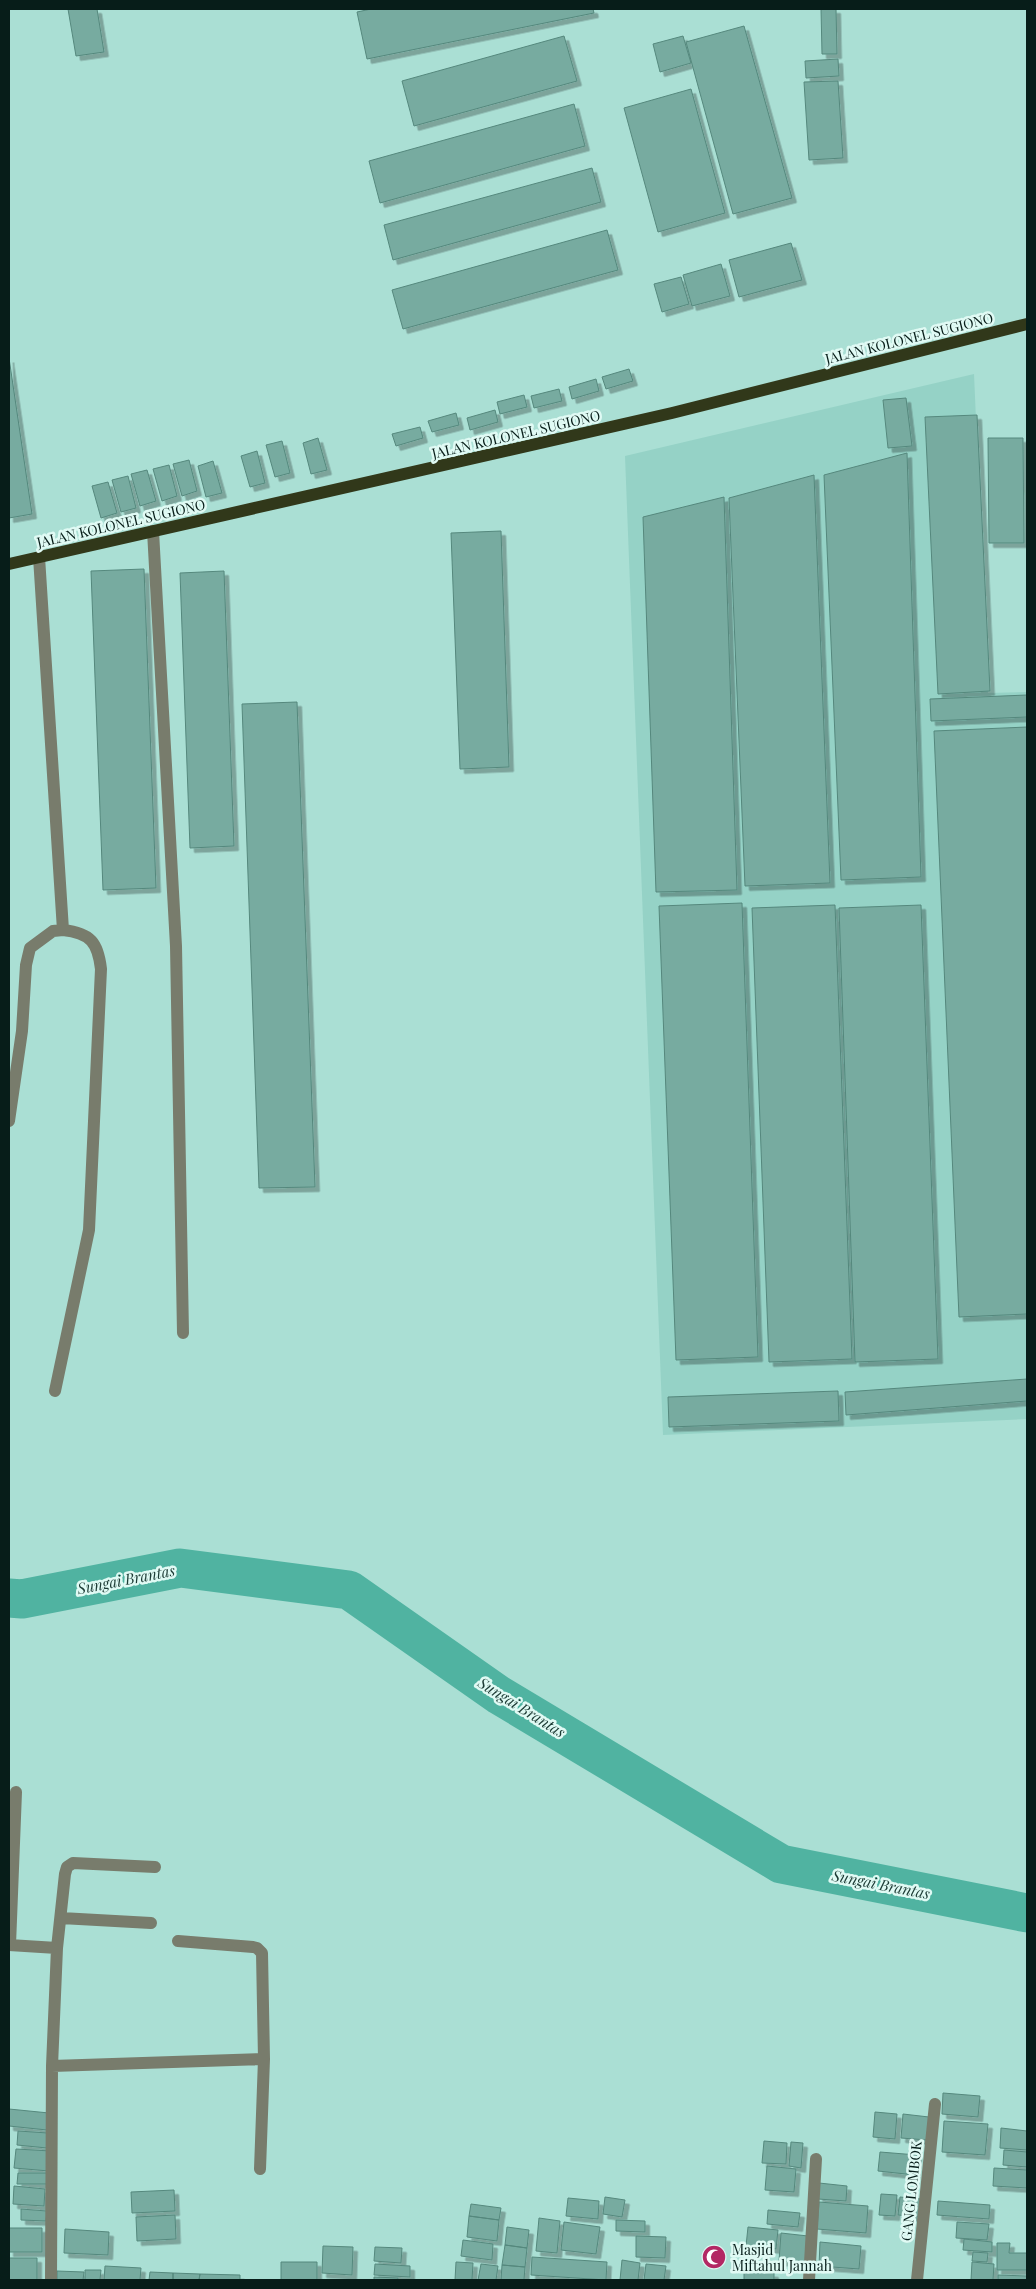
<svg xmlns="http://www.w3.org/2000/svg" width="1036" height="2289" font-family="'Playfair Display',serif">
<defs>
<filter id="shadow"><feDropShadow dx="4.5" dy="4.5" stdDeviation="0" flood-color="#0004"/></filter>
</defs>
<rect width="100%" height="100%" fill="#aadfd4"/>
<path fill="#95d2c6" d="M974,374L988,693L1027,692V1419L663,1435L625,456Z"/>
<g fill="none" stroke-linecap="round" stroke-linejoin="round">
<path stroke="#50b3a1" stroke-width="39" d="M9,1598L22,1599L180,1568L349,1590L499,1695L781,1864L1027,1913"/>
</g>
<path fill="#77aba0" stroke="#55887d" filter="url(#shadow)" d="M68,9H97L104,52L76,56Z
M371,9H593L594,13L367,59L357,12Z
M821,9H836L837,54H822Z
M744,26L792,198L733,214L686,42Z
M564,36L577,81L414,126L402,81Z
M683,36L691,63L660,72L653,44Z
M838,59L839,76L806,78L805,61Z
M838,81L843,158L809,160L804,82Z
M691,89L725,213L658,232L624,108Z
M574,104L585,146L380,203L369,161Z
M592,168L601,202L393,260L384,225Z
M607,230L618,270L403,329L392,290Z
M791,243L802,280L739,297L729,260Z
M721,264L730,296L692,306L683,275Z
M681,277L689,304L662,312L654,284Z
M9,358L32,514L9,518Z
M629,369L633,381L606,389L602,377Z
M596,379L599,391L572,399L569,387Z
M559,389L562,401L534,408L531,396Z
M524,395L527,407L500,414L497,402Z
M906,398L912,446L888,448L883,400Z
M495,410L498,422L470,430L467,418Z
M456,413L459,425L432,432L428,421Z
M977,415L990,691L938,694L925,417Z
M420,427L423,438L396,446L392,434Z
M318,438L327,470L311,474L303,443Z
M988,438H1023L1024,543H989Z
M282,441L290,473L275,477L266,445Z
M257,451L265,483L250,487L241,456Z
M907,453L921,877L841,880L824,475Z
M189,460L197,491L182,496L173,464Z
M213,461L222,493L206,497L198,466Z
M169,465L177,496L162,501L153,469Z
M147,470L156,501L140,506L131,474Z
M814,475L830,883L745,886L729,498Z
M128,476L136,508L121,512L112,480Z
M108,482L117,513L101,518L92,486Z
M724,497L737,890L656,892L643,517Z
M501,531L509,767L460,769L451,533Z
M144,569L156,888L103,890L91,571Z
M224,571L234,846L190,848L180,573Z
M1027,695V717L931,721L930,699Z
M297,702L315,1187L259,1188L242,704Z
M1027,727V1314L959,1317L934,731Z
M742,903L758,1357L676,1360L659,906Z
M835,905L852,1359L769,1362L752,908Z
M921,905L938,1359L855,1362L839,908Z
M1027,1379V1401L846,1415L845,1392Z
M838,1391L839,1421L669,1427L668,1397Z
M943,2093L980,2096L978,2117L942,2114Z
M9,2109L49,2113L47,2130L9,2126Z
M875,2112L897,2114L895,2139L873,2137Z
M903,2114L929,2117L927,2140L901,2138Z
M944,2121L988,2124L985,2155L942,2152Z
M1001,2128L1027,2131V2150L1000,2148Z
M18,2131L48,2133L47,2148L17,2145Z
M764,2141L787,2143L786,2164L762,2163Z
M791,2142L803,2143L801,2168L789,2166Z
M16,2149L51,2151L49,2171L14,2168Z
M1004,2150L1027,2152V2167L1003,2165Z
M880,2152L917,2155L915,2175L878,2171Z
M767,2166L796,2169L794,2192L765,2190Z
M994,2168L1027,2170V2188L993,2186Z
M18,2173H48V2184H17Z
M819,2183L847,2186L846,2201L818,2199Z
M14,2186L45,2189L44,2206L13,2204Z
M174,2190L175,2211L132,2213L131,2192Z
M881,2194L897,2195L895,2216L879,2215Z
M605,2197L625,2200L622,2217L603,2214Z
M900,2197L921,2199L919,2217L898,2215Z
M568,2198L599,2201L598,2219L566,2216Z
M938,2201L990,2205L989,2219L937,2215Z
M819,2202L868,2206L866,2233L817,2229Z
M471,2204L501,2208L499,2220L469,2216Z
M21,2209L47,2211L46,2221L21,2220Z
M768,2210L800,2213L798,2227L767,2224Z
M175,2215L176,2239L137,2241L136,2217Z
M469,2216L499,2220L497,2241L467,2237Z
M539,2218L560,2221L557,2253L536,2251Z
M616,2220L645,2221V2232L616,2231Z
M564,2222L600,2227L596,2254L561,2250Z
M957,2222L989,2224L987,2240L956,2238Z
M507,2227L529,2230L527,2248L505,2245Z
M748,2227L778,2230L776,2249L746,2246Z
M9,2228H42V2252H9Z
M65,2229L109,2232L108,2255L64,2253Z
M781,2233L808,2236L806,2263L779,2261Z
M636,2236L666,2237L665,2258L636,2257Z
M964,2239L992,2242V2252L963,2250Z
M463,2240L493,2244L492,2260L461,2256Z
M820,2242L861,2246L859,2269L819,2266Z
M997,2243H1010L1009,2253H1027V2270H997Z
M505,2245L527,2248L525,2267L502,2265Z
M323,2246L353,2247L352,2275L322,2273Z
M375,2247L402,2248L401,2263L374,2261Z
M973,2252L988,2253L987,2262L972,2261Z
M532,2257L607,2262L606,2280L531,2275Z
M9,2258H37V2280H9Z
M622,2260L640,2263L638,2280H620Z
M281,2262H317V2280H281Z
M456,2262L473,2263L472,2280H455Z
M972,2262L994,2264L993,2280H971Z
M375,2264L410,2266V2277L374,2275Z
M481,2264L498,2266L496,2280H478Z
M646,2264L666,2266L664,2280H644Z
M502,2265L525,2267L524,2280H501Z
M105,2266L141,2268L140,2280H104Z
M85,2270H101L100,2280H85Z
M57,2271L84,2272L83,2280H57Z
M744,2271L774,2273V2280H744Z
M150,2272L173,2273V2280H149Z
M173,2273L200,2274L199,2280H173Z
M200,2274L240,2275V2280H199Z
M998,2275L1027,2276V2280H998Z
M374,2277L398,2278V2280H374Z"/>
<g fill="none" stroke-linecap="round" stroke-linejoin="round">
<path stroke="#787c6c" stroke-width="12" d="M153,531L176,946L183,1333
M39,557L63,930C91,933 98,943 101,969L89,1230L55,1391
M9,1121L22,1031L26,965L30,948L53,931L63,930
M61,1918L151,1923
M178,1941L253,1947L257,1948L262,1953L264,2059L260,2169
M9,1945L57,1948
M10,1945L16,1792
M52,2066L264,2059
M51,2280L52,2066L57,1948L65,1874L67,1867L73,1863L155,1867
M809,2280L816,2159
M917,2280L935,2104"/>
<path stroke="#31381a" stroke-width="12" d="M9,564L672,413L1027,324"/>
</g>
<defs>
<g id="mosque-disc" transform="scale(1.25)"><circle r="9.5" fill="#b32864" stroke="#e0faf4"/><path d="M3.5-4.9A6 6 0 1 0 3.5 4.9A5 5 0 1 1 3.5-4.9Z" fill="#fff"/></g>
</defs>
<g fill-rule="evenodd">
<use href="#mosque-disc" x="714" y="2257"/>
</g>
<g text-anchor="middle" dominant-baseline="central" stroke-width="5" stroke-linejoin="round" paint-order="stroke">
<g font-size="14" fill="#071d19" stroke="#e0faf4">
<text transform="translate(909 338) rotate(-14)">JALAN KOLONEL SUGIONO</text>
<text transform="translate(516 434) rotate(-13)">JALAN KOLONEL SUGIONO</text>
<text transform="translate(121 523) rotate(-13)">JALAN KOLONEL SUGIONO</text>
<text transform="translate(911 2191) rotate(-84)">GANG LOMBOK</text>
</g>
<g font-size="14" fill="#071d19" stroke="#e0faf4" text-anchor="start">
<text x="732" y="2249">Masjid<tspan x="732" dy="16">Miftahul Jannah</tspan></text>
</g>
<g font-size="15" font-style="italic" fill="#1c3a34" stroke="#e0faf4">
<text transform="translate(126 1579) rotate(-11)">Sungai Brantas</text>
<text transform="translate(522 1707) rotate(32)">Sungai Brantas</text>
<text transform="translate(881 1884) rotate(11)">Sungai Brantas</text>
</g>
</g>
<rect width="1036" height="2289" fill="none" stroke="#071d19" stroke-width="20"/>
</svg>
